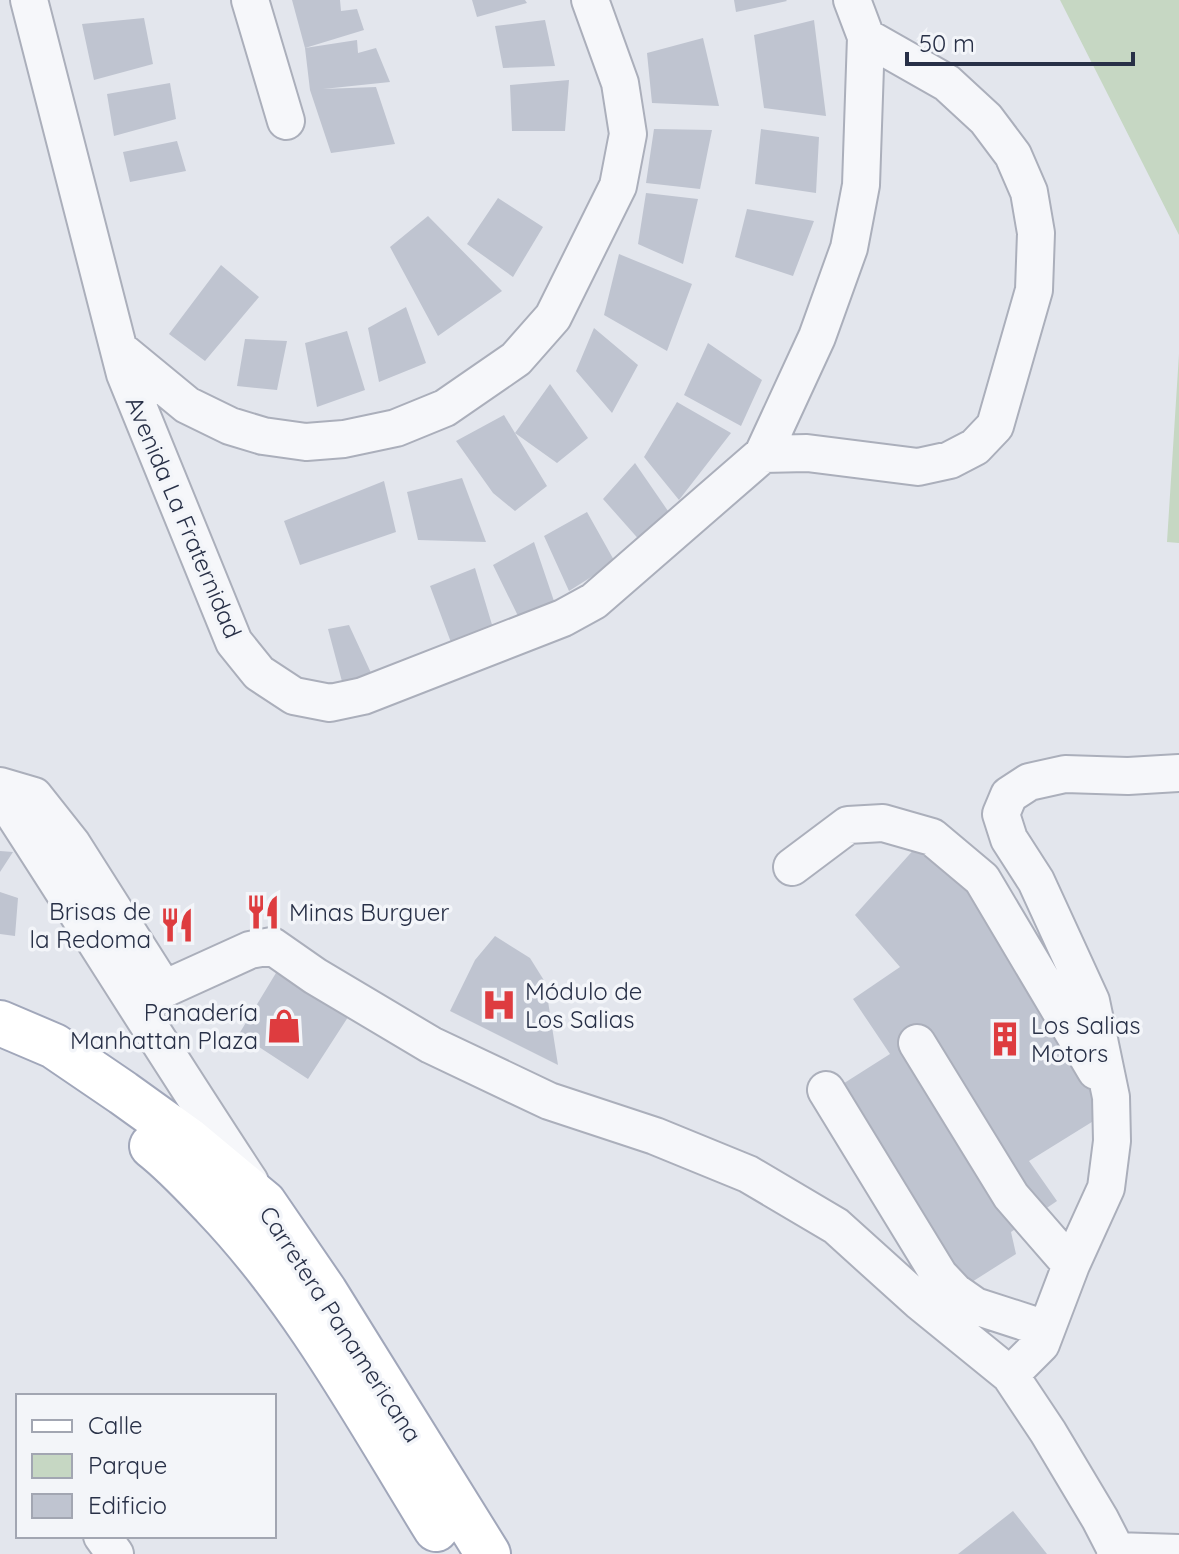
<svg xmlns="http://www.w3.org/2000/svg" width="1179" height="1554" font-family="Quicksand,sans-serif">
<rect width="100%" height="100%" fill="#e3e6ed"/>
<path fill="#c6d7c3" d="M1060,0H1179V235Z
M1179,354V543L1167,542Z"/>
<path fill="#bfc4d0" d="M292,0H340L341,11L357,9L364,30L305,48Z
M472,0H525L527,3L477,17Z
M734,0H786L787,1L736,12Z
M144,18L153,64L94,80L82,24Z
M545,20L555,66L503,68L495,26Z
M814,20L826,116L764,108L754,35Z
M703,38L719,106L652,103L647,53Z
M357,40L358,53L376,48L390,82L323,89L376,87L395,144L331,153L310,90L305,48Z
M569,80L565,131H512L510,85Z
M170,83L176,119L114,136L107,94Z
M654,129L712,130L700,189L646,183Z
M761,129L819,137L816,193L755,184Z
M177,141L186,171L130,182L123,152Z
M646,193L698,199L683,264L638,244Z
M498,198L543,227L513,277L467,244Z
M747,209L814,221L793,276L735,257Z
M428,216L502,291L438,336L390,247Z
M619,254L692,284L667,351L604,315Z
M221,265L259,297L205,361L169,334Z
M406,307L426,363L379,382L368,328Z
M594,328L638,365L612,413L576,371Z
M347,331L365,390L317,407L305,343Z
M245,339L287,341L277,390L237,386Z
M708,343L762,380L741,426L684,395Z
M550,384L588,438L557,463L515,433Z
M677,402L731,433L679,500L644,457Z
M504,415L547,486L515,511L493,493L456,441Z
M635,463L668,511L642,543L603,499Z
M462,478L486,542L418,540L407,492Z
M384,481L396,532L300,565L284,521Z
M587,512L615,562L569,591L544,536Z
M534,542L556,607L519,618L493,565Z
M475,568L493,628L452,645L430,586Z
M349,625L372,675L344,689L328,629Z
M917,846L951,861L1108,1112L1029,1161L1057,1201L1011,1232L1016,1254L964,1287L838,1087L890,1054L853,999L900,967L855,915Z
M0,851L13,852L0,872Z
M0,892L18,898L15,936L0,934Z
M495,936L530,958L545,982L558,1065L450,1011L475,960Z
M279,968L350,1014L308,1079L239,1034Z
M1013,1511L1047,1554H958Z"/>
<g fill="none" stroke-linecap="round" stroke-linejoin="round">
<g stroke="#abafbb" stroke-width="40">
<path id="minor" d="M29,0L125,374L234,642L259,673L294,696L330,703L363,696L563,618L594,601L763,454L817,337L849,248L861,185L866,37L852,0
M250,0L286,121
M119,349L187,405L230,426L263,436L306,442L344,439L396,428L445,408L516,359L553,317L618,186L628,134L620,83L590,0
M763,454L807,453L918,467L950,460L975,447L995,426L1034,290L1036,233L1029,192L1013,155L986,119L947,83L866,37
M0,786L34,796L72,844L164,989
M0,793C84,922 165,1053 250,1182
M792,867L848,825L883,823L932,837L982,879L1096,1071
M140,1010L164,989L250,950L272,946L315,976L431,1045L549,1101L655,1136L748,1174L836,1226L919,1301L1010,1375L1048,1432L1100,1519L1118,1554
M917,1043L1011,1196L1071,1265
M826,1090L939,1275L955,1292L975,1306L1046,1329
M1010,1375L1041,1344L1071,1265L1106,1188L1112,1141L1111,1097L1091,1001L1036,881L1009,839L1001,814L1009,795L1029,782L1065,774L1128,776L1179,773
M102,1536L115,1554
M1115,1551L1179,1553"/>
</g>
<g stroke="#a1a7ba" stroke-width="48">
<path id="major" d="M0,1023L54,1046L123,1093L187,1139L264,1203L325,1292L488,1554
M152,1146C175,1164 194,1185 214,1206C304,1300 368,1419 436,1529"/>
</g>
<use href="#minor" stroke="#f6f7fa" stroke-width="36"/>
<use href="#major" stroke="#fff" stroke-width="44"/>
</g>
<defs>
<g id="restaurant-bare" transform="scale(2.76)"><path d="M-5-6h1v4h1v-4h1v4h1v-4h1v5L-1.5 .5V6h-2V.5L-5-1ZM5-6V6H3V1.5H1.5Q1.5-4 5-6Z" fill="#de3c3f" stroke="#f3f5f9" stroke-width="2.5" paint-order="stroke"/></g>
<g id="hospital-bare" transform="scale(2.76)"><path d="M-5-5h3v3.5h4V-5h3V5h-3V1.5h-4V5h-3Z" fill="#de3c3f" stroke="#f3f5f9" stroke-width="2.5" paint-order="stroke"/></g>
<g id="shop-bare" transform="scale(2.76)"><path d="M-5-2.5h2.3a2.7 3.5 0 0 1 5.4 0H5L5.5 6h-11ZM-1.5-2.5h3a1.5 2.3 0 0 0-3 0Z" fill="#de3c3f" stroke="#f3f5f9" stroke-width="2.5" paint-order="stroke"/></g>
<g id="building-bare" transform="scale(2.76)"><path d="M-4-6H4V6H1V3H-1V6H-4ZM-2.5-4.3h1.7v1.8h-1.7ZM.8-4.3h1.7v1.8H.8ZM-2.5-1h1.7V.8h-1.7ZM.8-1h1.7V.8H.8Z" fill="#de3c3f" stroke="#f3f5f9" stroke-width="2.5" paint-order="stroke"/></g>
</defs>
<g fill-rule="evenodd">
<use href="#restaurant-bare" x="263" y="912"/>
<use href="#restaurant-bare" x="177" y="925"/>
<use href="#hospital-bare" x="499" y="1005"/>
<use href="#shop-bare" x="284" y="1026"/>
<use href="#building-bare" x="1005" y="1039"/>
</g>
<g text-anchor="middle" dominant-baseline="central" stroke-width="7" stroke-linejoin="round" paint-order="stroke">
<g font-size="24" fill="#283047" stroke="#f3f5f9">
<text transform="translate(184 517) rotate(67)">Avenida La Fraternidad</text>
<text transform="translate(341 1324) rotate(57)">Carretera Panamericana</text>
</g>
<g font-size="24" fill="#283047" stroke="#f3f5f9" text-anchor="start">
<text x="151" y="911" text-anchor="end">Brisas de<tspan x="151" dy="28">la Redoma</tspan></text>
<text x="289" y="912">Minas Burguer</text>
<text x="525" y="991">Módulo de<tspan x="525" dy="28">Los Salias</tspan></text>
<text x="258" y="1012" text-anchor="end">Panadería<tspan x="258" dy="28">Manhattan Plaza</tspan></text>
<text x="1031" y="1025">Los Salias<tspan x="1031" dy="28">Motors</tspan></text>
</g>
</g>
<rect x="16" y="1394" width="260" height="144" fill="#f3f5f9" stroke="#a2a6b2" stroke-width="2"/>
<rect x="32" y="1420" width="40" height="12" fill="#ffffff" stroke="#a2a6b2" stroke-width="2"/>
<text x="88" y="1434" font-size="24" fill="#283047">Calle</text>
<rect x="32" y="1454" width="40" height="24" fill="#c6d7c3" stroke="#a2a6b2" stroke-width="2"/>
<text x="88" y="1474" font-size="24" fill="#283047">Parque</text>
<rect x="32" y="1494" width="40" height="24" fill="#bfc4d0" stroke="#a2a6b2" stroke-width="2"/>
<text x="88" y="1514" font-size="24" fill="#283047">Edificio</text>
<path d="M907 52v12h226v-12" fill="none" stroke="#283047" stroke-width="4"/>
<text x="919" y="52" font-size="24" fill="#283047" stroke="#f3f5f9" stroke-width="6" paint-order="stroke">50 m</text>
</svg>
